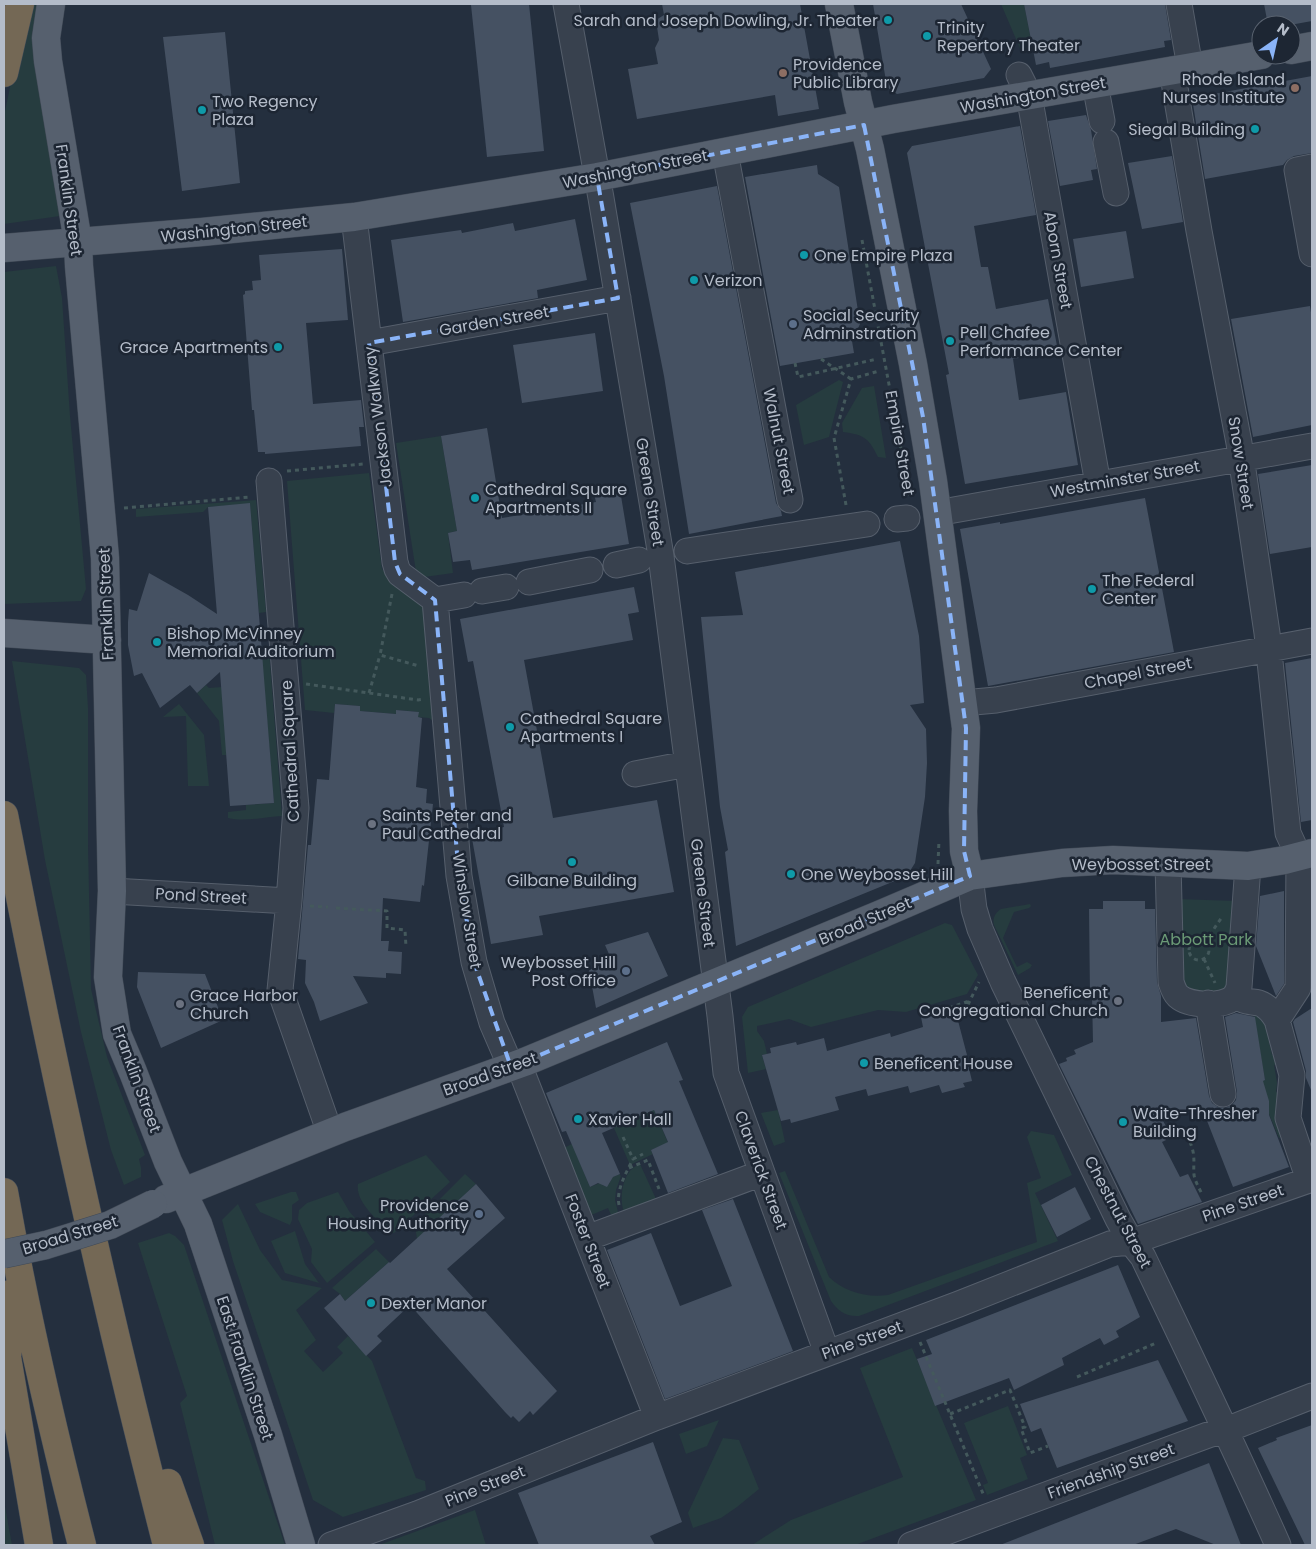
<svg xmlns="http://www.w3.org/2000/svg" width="1316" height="1549" font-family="Poppins,sans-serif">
<rect width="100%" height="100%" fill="#242f3e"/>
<path fill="#263c3f" d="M29,4H41L60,216L4,224V116L23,25Z
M1001,4H1024L1033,50L1022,53Z
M56,266L62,298L70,416L86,589L81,601L4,604V272Z
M839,380L843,382L829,437L804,445L796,405Z
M874,386L886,458L878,457C868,437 864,435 843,432L842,423L862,388Z
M441,436L457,531L448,533L453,573L417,578L396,443Z
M369,473L382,569L428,610L436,723L429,718L418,717V712L397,710L396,714L360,711V706L335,704L334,713L305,710L287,481Z
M256,500L266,612L259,613L250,504L208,507L203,512L136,517V509Z
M269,651L282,816C265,817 245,822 228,818V812L246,810V805L274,803L261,652Z
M12,661L79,668L86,675L88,708V845L91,989L107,1057L145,1155L139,1159L141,1168V1177L124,1185L111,1150L81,1032L45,860Z
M206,685L209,688L222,687L227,755H222L219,721L197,693Z
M179,704L204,735L209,786H188L186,716L163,717Z
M1177,899L1236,901L1233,980C1230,982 1228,986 1225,989C1213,997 1193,994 1183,984Z
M1030,904L1031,906L1029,908L1014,912L1003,938L1017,967L1027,962L1032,965L1030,968L1018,975L994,925C992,918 996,912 1001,909Z
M945,923L952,925L978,975L967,994L906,1012L878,1010L811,1027L789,1019L757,1026V1031L764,1041L767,1054L762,1055L766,1069L748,1073L742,1017L748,1007Z
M1253,1010L1264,1017L1272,1055L1279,1054L1282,1063L1274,1065L1277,1083L1276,1092L1283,1094L1282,1104L1276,1103V1112L1285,1135L1279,1138L1266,1107L1260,1081L1265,1080Z
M648,1096L668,1143L651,1150L653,1154L630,1165L614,1128Z
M778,1110L785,1142L774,1146L761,1113Z
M1031,1131L1054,1135L1072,1175L1035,1193L1058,1241L859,1316C846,1317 838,1311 831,1301L779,1173L785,1171L829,1277C845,1292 866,1298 888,1295L1037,1242L1027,1183L1041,1178L1027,1137Z
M572,1144L590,1187L600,1183L604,1186L609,1184L611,1180L610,1178L619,1174L621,1176L616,1190L615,1200L618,1212L616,1216L612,1217L608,1208L589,1216L564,1148Z
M426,1155L450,1182L394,1233L389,1232C378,1220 355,1202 358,1184Z
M640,1164L656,1199L624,1212C619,1200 622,1177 633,1168C635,1166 638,1165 640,1164Z
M465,1174L476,1184L417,1239L415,1226L419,1220Z
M291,1192H296L299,1200L292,1205V1220L290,1225L260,1212L255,1204Z
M338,1192L349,1211L375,1242L327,1283L311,1262L312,1249L298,1219L299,1210L307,1203Z
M238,1204L260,1250L282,1280L322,1288L296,1310L316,1340L304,1351L323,1372L343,1353L337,1347L348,1336L372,1361L416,1478L425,1481L426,1490L343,1517L313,1500L233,1261L222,1220Z
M295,1231L305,1264L319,1283L285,1273L271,1241Z
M169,1233L175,1236L184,1245L285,1545H215L180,1403L187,1396L138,1243Z
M376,1249L389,1262L345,1301L340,1294L332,1288Z
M912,1348L976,1500L855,1545H752L791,1520L903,1477L860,1368Z
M1008,1406L1027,1455L1020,1458L1028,1479L987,1495L983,1485L988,1483L964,1423Z
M719,1420L707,1446L686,1454L679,1434Z
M723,1438L739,1440L759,1489L737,1507L721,1518L693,1528L688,1513Z
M4,1501L12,1545H4Z
M475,1510L486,1545H379Z"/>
<path fill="#455162" d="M481,4H529L544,151L487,157L471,5Z
M662,4H800L819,109L778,116L775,95L637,119L628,69L658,64L655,48L659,40L656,20L664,15Z
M873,4H961L991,69L984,78L897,94L887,87Z
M1024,4H1165L1171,40L1164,41L1165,47L1050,68L1049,62L1036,65Z
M1264,4H1312V21L1290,25H1268Z
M225,32L240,183L182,191L163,37Z
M1312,76V153L1294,156L1287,160L1283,165L1205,179L1192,98Z
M1086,115L1091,130L1097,169L1091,170L1093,180L1060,186L1048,121Z
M1020,126L1036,215L974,226L981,267H988L996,309L1048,299L1058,351L1013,359L1019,400L1066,392L1078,465L965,484L946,375L949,374L907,153L912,146Z
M1172,156L1183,222L1142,229L1128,163Z
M817,165L818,174L839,187L860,324L852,341L854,353L780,366L745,177Z
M717,186L776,503L781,511L782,516L689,534L664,376L630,203Z
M575,219L587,280L537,290L538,298L403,322L391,240L461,230L462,233L513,223L515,231Z
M1126,231L1134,278L1081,287L1073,239Z
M342,249L348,320L306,323L313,404L361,400L364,427H359L361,446L265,454V452H258L254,410H252L243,295L245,294V291L253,290L252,281L261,280L259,255Z
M1310,306L1312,319V425L1253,437L1231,319Z
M595,333L603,391L522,403L513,345Z
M487,428L502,518L596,502L594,494L620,490L629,544L472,570L470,560L453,562L448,533L457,531L441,436Z
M1312,465V547L1270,554L1258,474Z
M1145,498L1174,652L988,686L960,529L1000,522V524Z
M250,503L274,803L230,806L220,672L197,693L190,685L160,708L142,673L134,676L128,645V622L129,609L137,611L149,573L188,595L217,614L208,507Z
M900,541L919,636L924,703L910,705L926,729L927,763L925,797L915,863L908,874L902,878L736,946L725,852L728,850L720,807L701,617L743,615L735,572Z
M634,587L639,612L628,614L633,640L524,660L553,818L657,800L674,892L539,916L543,935L491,944L471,833L504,827L473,661L468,662L460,619Z
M1312,658V820L1301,822L1285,663Z
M335,704L360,706V711L396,714V710L419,712L418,717L422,718L416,787L427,789L426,803L433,804L424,886L422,885L420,902L383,898L381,941H389L388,951L402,952L401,974L386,973V978L353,976L368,1003L320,1021L314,1002L305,983L306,960L298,959L308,845H311L317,779L329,780Z
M1284,891V984L1276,996L1256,946L1260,896Z
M1103,901H1145V909H1155L1157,982L1161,996V1022L1196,1018L1209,1096L1212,1103L1218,1107L1225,1108L1232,1105L1236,1100L1237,1092L1225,1017L1236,1013L1255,1017L1265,1080L1263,1081L1269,1101V1115L1289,1167L1233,1187L1202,1108L1163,1121L1166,1126L1161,1129L1166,1140L1162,1142L1180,1177L1188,1174L1202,1202L1138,1224L1059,1064L1067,1061L1066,1058L1076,1054L1074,1050L1093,1042L1092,995H1090L1089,909H1103Z
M648,932L668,976L596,1008L589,970L612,961L605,945Z
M138,972L205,974L223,1020L161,1048L137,987Z
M1312,1008V1090H1311L1306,1078V1071L1293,1022L1295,1019Z
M946,1011L947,1016L956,1013L967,1055L966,1056L972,1081L963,1083L965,1087L942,1093L939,1085L910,1093L908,1086L868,1096L866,1089L835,1097L839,1110L791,1123L790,1119L781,1121L762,1055L771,1053L770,1048L796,1042L797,1045L824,1038L827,1051L890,1033L891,1037L923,1027L921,1017Z
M667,1042L683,1080L679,1081L718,1174L668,1193L651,1150L668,1142L654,1110L602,1133L620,1174L613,1177L607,1187L598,1183L590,1187L566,1131L562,1132L546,1093Z
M476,1184L505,1218L447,1269L557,1391L533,1415L530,1411L519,1422L513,1416L511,1418L505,1412L410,1305L377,1336L382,1341L366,1356L324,1308L340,1294L345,1301L389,1262L390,1263Z
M1075,1187L1091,1219L1057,1237L1041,1205Z
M733,1199L793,1351L665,1399L607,1250L651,1233L680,1306L732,1286L702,1210Z
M1118,1265L1140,1317L1116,1331L1119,1337L1104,1345L1100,1338L1062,1358L1064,1365L1014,1390L1009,1378L935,1406L917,1359L932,1354L926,1340Z
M1158,1360L1188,1421L1057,1468L1041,1428L1031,1432L1020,1404Z
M1312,1425V1545H1305L1258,1448L1277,1440L1276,1438Z
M653,1442L682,1522L650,1536L655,1545H539L518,1493Z
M1209,1463L1241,1545H1216L1176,1529L1133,1545H1000Z"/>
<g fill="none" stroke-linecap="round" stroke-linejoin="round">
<g stroke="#565f6c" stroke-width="27">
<path id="minor" d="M566,4L601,198L661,556L720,1016L726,1073L827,1353
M1179,4L1190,67
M1172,70L1199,231L1239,443L1267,633L1288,833L1299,857L1298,988L1277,1020L1292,1075L1288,1118L1309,1180
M1019,75L1029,95L1098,484
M1095,84L1102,121
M1106,142L1116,193
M725,152L790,500
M1312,167L1297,170L1312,254
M354,217L395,562L397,569L400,574L435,600
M369,343L618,298
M269,481L296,808L289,901L280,990L330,1133
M937,513L1312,446
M897,519L907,518
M687,551L867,524
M616,565L639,560
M529,582L590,570
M482,591L506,587
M435,600L459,876L474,962L492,1023L511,1067
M435,600L464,595
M963,703L996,700L1312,641
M635,774L687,764
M1168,863L1171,982C1173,988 1174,992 1178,996C1189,1006 1222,1007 1233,998C1236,995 1238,991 1239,987L1248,866
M970,876L974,909L980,929L1003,982L1118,1219L1131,1242L1143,1257C1189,1353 1235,1448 1278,1545
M112,891L289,901
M1236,994C1243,1003 1249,1001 1259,1003C1268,1006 1273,1013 1277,1020
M1208,1003L1223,1094
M519,1065L657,1417
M587,1238L762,1173
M331,1545L417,1514L657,1417L959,1304L1110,1244L1131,1242L1312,1179
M911,1545L1208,1435L1226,1430L1312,1396"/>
</g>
<g stroke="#414a57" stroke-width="29">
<path id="major" d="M51,4L46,38L48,61L78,242L79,266L105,558L112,891L108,977L117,1034L133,1072L168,1162L198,1224L268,1435L301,1545
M839,4L858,102L870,149L913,364L933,481L966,728L963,811L964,851L970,876
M1291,50L1312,46
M4,248L202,232L354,217L597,177L893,119L1261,55
M4,633L107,640
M166,1199L345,1127L527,1061L879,915L970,876L1062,863L1113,860L1248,866L1285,860L1312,853"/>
</g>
<g stroke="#434c59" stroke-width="29">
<path id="highway" d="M4,73L20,4
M4,815C51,1060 105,1304 167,1545
M4,1192C25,1311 52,1428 82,1545
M14,1292L7,1357L39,1545
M168,1483L190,1545"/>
</g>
<path stroke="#44595c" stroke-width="3" stroke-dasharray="4 4" stroke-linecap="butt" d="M862,240L910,497
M821,359L851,379
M795,363L798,377L877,359
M287,471L363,464
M846,505L834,438L851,379L879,371
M124,508L250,497
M392,594L380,655L419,666
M306,684L418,700L424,699
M369,693L380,655
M938,864L939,840
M310,906L328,907
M336,908L387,911V928L405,930L406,947
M1189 950a10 10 0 1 1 20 0a10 10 0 1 1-20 0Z
M1205,942L1222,917
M1204,959L1215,983
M949,1008L969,1001
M961,1019L979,982
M623,1137L633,1159L643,1154
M1190,1142C1196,1157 1193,1161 1194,1175C1195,1181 1199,1188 1202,1194
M629,1168L648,1160L659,1189
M619,1205C616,1190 626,1173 633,1159
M920,1342L984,1496
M1077,1377L1156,1343
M950,1414L1010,1390L1025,1427L1021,1428L1030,1453L1048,1446"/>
<use href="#minor" stroke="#38414e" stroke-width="25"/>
<use href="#major" stroke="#56606e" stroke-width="28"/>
<use href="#highway" stroke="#746855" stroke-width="28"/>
<g stroke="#414a57" stroke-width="29" stroke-linecap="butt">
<path id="major-bridge" d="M4,1254L46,1245L110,1225L153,1204"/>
</g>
<use href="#major-bridge" stroke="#56606e" stroke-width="28"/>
</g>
<path fill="none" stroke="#8ab4f8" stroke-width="4" stroke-dasharray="10 6" stroke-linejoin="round" d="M864,125L923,417L966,728L964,851L970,876L511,1067L474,962L459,876L435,600L400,574L395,562L369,343L618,298L597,177Z"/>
<g fill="#0f9aa8" stroke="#1d2633" stroke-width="2">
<circle cx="888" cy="20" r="5"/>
<circle cx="927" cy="36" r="5"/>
<circle cx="202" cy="110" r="5"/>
<circle cx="1255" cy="129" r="5"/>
<circle cx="804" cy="255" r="5"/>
<circle cx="694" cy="280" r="5"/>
<circle cx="950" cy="341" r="5"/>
<circle cx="278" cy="347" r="5"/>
<circle cx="475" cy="498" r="5"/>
<circle cx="1092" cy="589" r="5"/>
<circle cx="157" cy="642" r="5"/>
<circle cx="510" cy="727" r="5"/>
<circle cx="572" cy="862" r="5"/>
<circle cx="791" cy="874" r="5"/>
<circle cx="864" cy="1063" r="5"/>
<circle cx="578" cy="1119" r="5"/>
<circle cx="1123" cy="1122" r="5"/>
<circle cx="371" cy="1303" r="5"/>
</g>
<g fill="#8d6e63" stroke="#1d2633" stroke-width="2">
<circle cx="783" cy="73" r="5"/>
<circle cx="1295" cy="88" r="5"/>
</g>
<g fill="#5c6f8a" stroke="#1d2633" stroke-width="2">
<circle cx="793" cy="324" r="5"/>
<circle cx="626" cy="971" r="5"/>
<circle cx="479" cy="1214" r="5"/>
</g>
<g fill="#6b7280" stroke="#1d2633" stroke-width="2">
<circle cx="372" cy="824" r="5"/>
<circle cx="1118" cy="1001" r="5"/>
<circle cx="180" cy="1004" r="5"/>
</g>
<g text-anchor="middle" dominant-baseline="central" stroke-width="5" stroke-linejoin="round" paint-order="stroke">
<g font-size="16" fill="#b4bcc9" stroke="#1d2633" text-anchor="start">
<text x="878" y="20" text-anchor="end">Sarah and Joseph Dowling, Jr. Theater</text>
<text x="937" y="27">Trinity<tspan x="937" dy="18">Repertory Theater</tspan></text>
<text x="793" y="64">Providence<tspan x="793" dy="18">Public Library</tspan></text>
<text x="1285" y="79" text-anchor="end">Rhode Island<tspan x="1285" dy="18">Nurses Institute</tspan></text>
<text x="212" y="101">Two Regency<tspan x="212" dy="18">Plaza</tspan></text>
<text x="1245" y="129" text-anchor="end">Siegal Building</text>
<text x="814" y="255">One Empire Plaza</text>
<text x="704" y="280">Verizon</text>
<text x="803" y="315">Social Security<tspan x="803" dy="18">Adminstration</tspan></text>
<text x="960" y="332">Pell Chafee<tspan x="960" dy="18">Performance Center</tspan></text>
<text x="268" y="347" text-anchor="end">Grace Apartments</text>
<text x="485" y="489">Cathedral Square<tspan x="485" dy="18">Apartments II</tspan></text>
<text x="1102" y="580">The Federal<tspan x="1102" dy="18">Center</tspan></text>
<text x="167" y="633">Bishop McVinney<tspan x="167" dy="18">Memorial Auditorium</tspan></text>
<text x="520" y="718">Cathedral Square<tspan x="520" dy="18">Apartments I</tspan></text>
<text x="382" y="815">Saints Peter and<tspan x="382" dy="18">Paul Cathedral</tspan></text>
<text x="801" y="874">One Weybosset Hill</text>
<text x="572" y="880" text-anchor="middle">Gilbane Building</text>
<text x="616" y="962" text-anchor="end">Weybosset Hill<tspan x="616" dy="18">Post Office</tspan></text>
<text x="1108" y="992" text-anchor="end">Beneficent<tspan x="1108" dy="18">Congregational Church</tspan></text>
<text x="190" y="995">Grace Harbor<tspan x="190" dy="18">Church</tspan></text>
<text x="874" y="1063">Beneficent House</text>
<text x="1133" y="1113">Waite-Thresher<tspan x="1133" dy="18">Building</tspan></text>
<text x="588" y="1119">Xavier Hall</text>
<text x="469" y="1205" text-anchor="end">Providence<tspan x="469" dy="18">Housing Authority</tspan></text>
<text x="381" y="1303">Dexter Manor</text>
</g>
<g font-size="16" fill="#b4bcc9" stroke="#1d2633">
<text transform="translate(1033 95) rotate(-10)">Washington Street</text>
<text transform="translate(635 169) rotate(-11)">Washington Street</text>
<text transform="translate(69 200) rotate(82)">Franklin Street</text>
<text transform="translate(234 229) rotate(-6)">Washington Street</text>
<text transform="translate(1058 260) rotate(80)">Aborn Street</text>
<text transform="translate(494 321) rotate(-10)">Garden Street</text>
<text transform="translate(378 417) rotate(-97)">Jackson Walkway</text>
<text transform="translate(779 441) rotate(79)">Walnut Street</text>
<text transform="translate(900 443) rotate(80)">Empire Street</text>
<text transform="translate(1241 463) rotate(81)">Snow Street</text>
<text transform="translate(1125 479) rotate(-10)">Westminster Street</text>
<text transform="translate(650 492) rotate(81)">Greene Street</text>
<text transform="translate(106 604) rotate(-92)">Franklin Street</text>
<text transform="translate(1138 673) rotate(-11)">Chapel Street</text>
<text transform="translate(290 751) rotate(-93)">Cathedral Square</text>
<text x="1141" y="864">Weybosset Street</text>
<text transform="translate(703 893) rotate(83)">Greene Street</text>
<text transform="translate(201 896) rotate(3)">Pond Street</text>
<text transform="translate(467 911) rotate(81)">Winslow Street</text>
<text transform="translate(865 921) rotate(-23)">Broad Street</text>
<text transform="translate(490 1074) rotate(-20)">Broad Street</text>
<text transform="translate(137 1079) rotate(70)">Franklin Street</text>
<text transform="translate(761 1170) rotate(70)">Claverick Street</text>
<text transform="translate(1243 1203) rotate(-19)">Pine Street</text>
<text transform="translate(1118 1212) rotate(62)">Chestnut Street</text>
<text transform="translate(70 1235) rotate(-17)">Broad Street</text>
<text transform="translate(588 1241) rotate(69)">Foster Street</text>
<text transform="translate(862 1340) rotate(-20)">Pine Street</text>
<text transform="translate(245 1368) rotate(72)">East Franklin Street</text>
<text transform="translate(1111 1471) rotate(-20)">Friendship Street</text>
<text transform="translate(485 1486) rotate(-22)">Pine Street</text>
</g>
<g font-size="16" fill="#6b9a76" stroke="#1d2633">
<text x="1206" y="939">Abbott Park</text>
</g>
</g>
<rect width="1316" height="1549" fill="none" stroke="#b4bcc9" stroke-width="10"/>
<g transform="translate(1276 40) rotate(34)"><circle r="24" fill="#1d2633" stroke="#59626f"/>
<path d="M0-4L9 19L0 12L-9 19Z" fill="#8ab4f8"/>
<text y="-8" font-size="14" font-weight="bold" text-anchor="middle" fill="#b4bcc9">N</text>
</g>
</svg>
